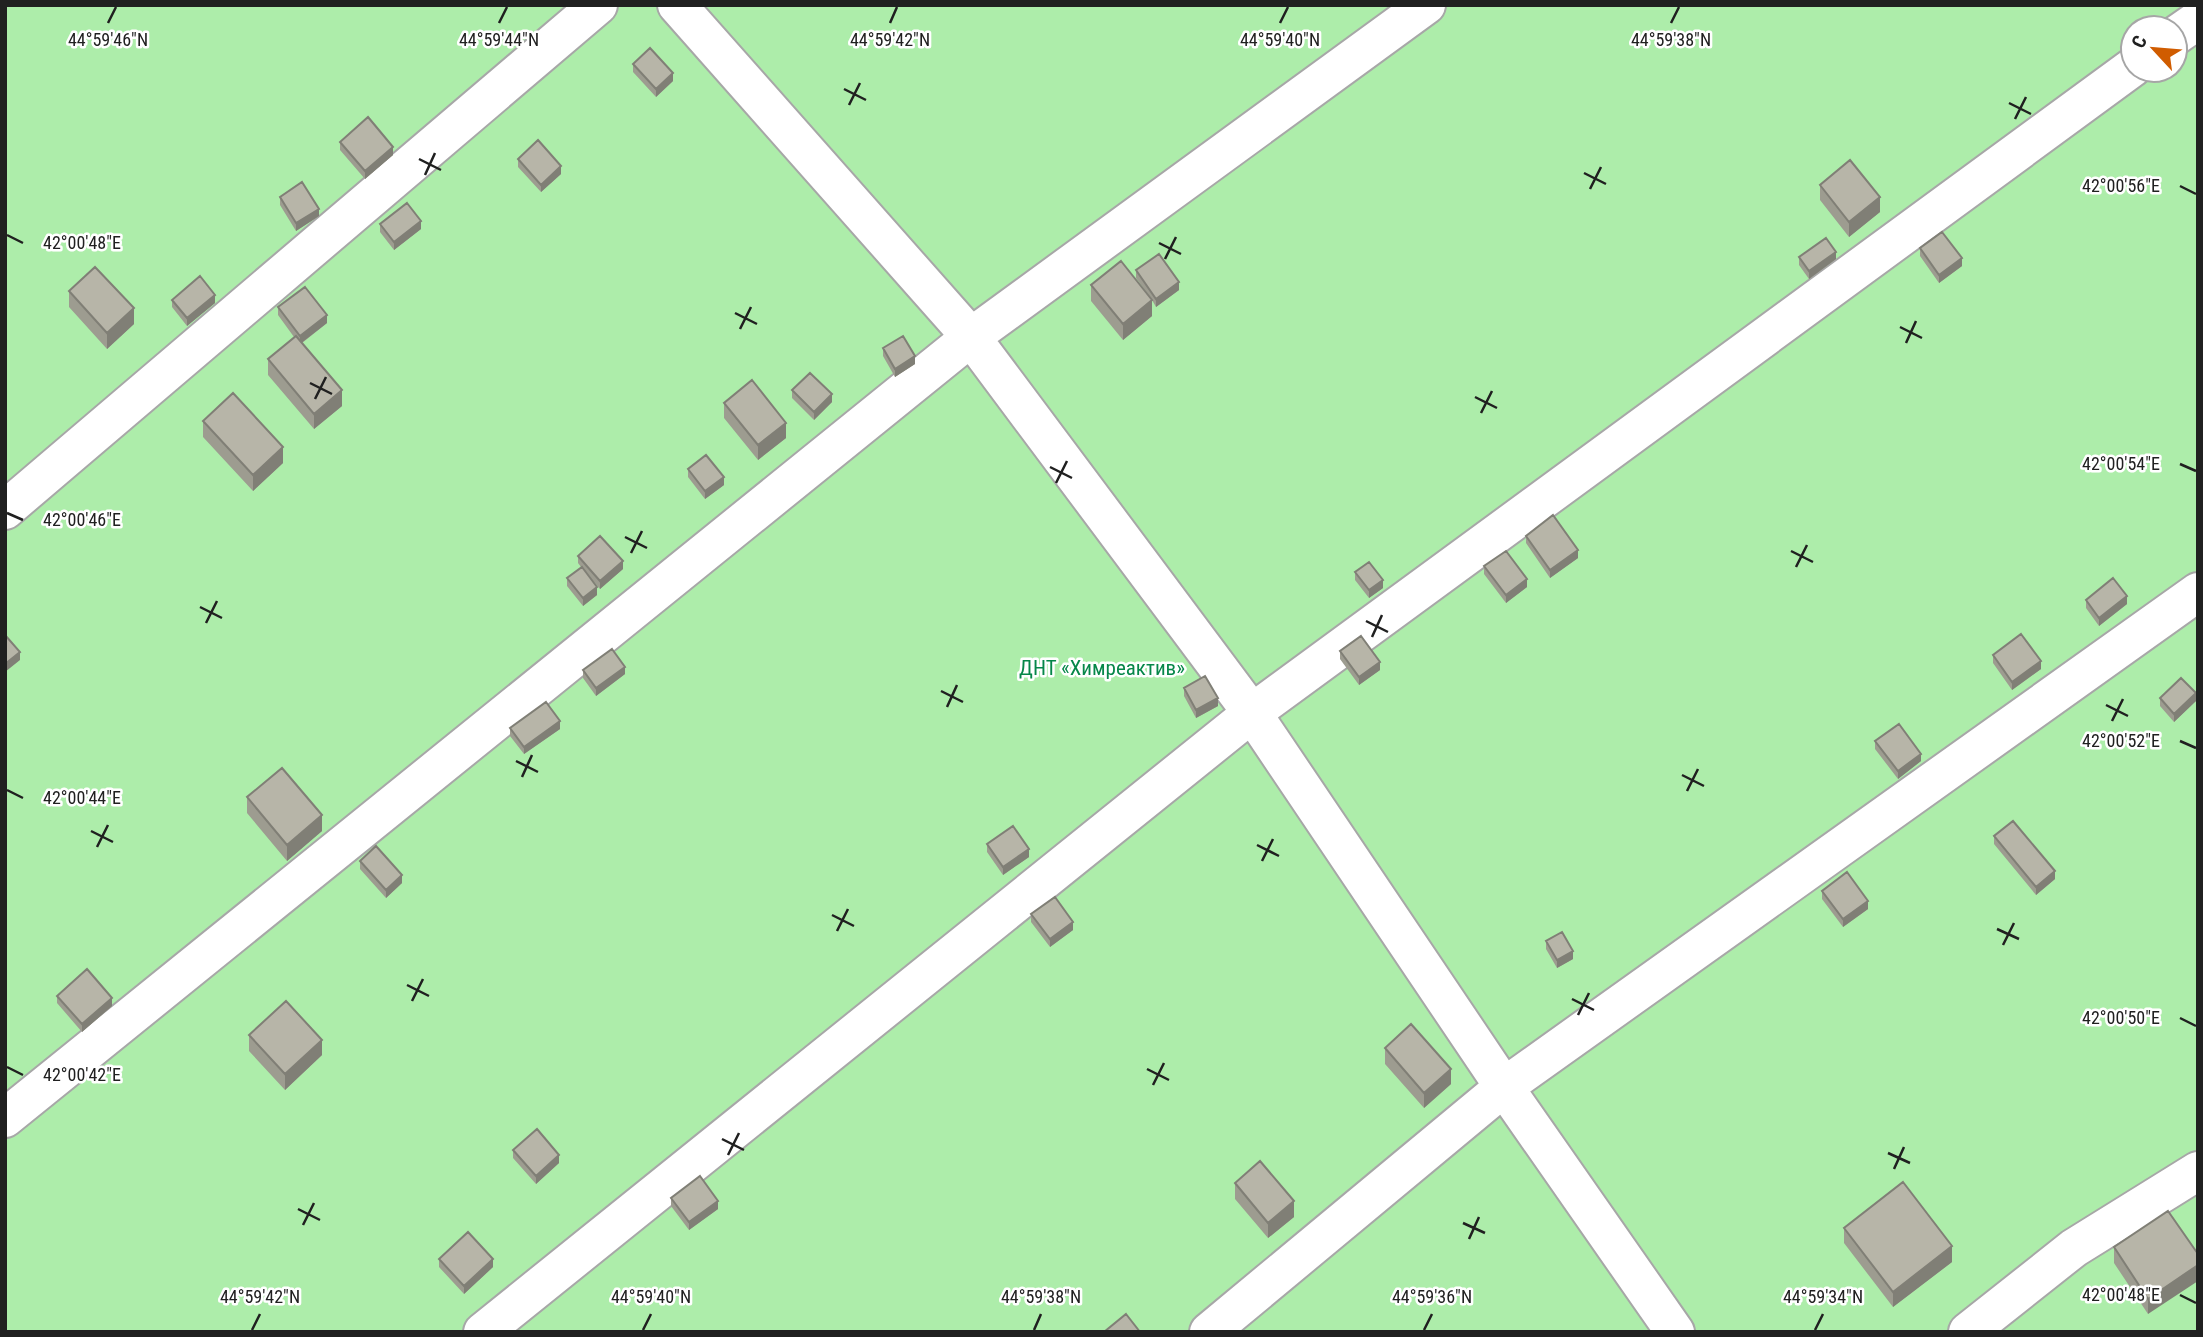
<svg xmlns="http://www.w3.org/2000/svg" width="2203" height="1337" font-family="'Roboto Condensed',sans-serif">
<rect width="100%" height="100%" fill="#f0f1e6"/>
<path fill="#adedaa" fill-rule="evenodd" d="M5,5H2198V1332H5ZM2133,28H2175V70H2133Z"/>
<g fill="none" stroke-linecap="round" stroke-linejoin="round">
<g stroke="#a7a7a7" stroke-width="42">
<path id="minor" d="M677,5L971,337L1252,713L1504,1087L1675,1332
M2175,36L2198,20
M5,510L598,5
M5,1118L971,337L1426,5
M483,1332L1252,713L2133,67
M1209,1332L1504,1087L2198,592
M1968,1332L2074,1248L2198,1171"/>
</g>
<use href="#minor" stroke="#fff" stroke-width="38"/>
</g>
<path fill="#9d9c90" d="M633,64L673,81L656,97L633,72Z
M340,142L393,155L365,179L340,150Z
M518,159L561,174L541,192L518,167Z
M1820,185L1880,212L1849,237L1820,200Z
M280,197L319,216L296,231L280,205Z
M380,224L421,229L394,250L380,232Z
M1920,248L1962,266L1939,283L1920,256Z
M1799,257L1836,259L1809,279L1799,265Z
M1136,270L1179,290L1156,307L1152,300V316L1123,340L1091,301V285L1152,300L1136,278Z
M69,291L134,324L107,349L69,307Z
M172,300L215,303L187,326L172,307Z
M278,307L327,323L302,343L342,406L314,429L268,375V359L294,337L278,315Z
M883,348L915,364L895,377L883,356Z
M792,390L832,402L814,420L792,398Z
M724,403L786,438L758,460L724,418Z
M203,421L283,463L253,491L203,437Z
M688,469L724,485L705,499L688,477Z
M1526,536L1578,558L1550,578L1526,543Z
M578,556L623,569L600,589L587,574L597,595L583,606L567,586V578L581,567L578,563Z
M1484,566L1527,587L1506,603L1484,574Z
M1355,572L1383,588L1369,598L1355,580Z
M2086,600L2127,604L2099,626L2086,608Z
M1340,651L1380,670L1359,685L1340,659Z
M1993,655L2041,669L2012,690L1993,663Z
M583,670L625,674L596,696L583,678Z
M1184,688L1218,706L1196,718L1184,696Z
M2160,698L2196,701L2174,722L2160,706Z
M510,728L560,729L524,754L510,736Z
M1875,741L1921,761L1898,779L1875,749Z
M247,797L322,831L287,861L247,813Z
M1994,836L2055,879L2036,895L1994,844Z
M987,844L1029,857L1003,875L987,852Z
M360,861L402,883L386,898L360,869Z
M1822,891L1868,909L1843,927L1822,899Z
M1031,914L1073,930L1050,947L1031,922Z
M1546,941L1573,959L1557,968L1546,949Z
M57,996L112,1006L82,1032L57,1003Z
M249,1035L322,1055L285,1090L249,1051Z
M1385,1048L1451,1084L1424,1108L1385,1064Z
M513,1150L559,1163L536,1184L513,1158Z
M1235,1183L1294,1217L1268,1238L1235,1199Z
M671,1198L718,1209L689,1230L671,1206Z
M2168,1211L2148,1314L2114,1263V1247Z
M1844,1228L1952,1262L1893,1307L1844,1243Z
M439,1259L493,1267L464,1294L439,1267Z"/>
<path fill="#807f76" d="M673,73V81L656,97V89Z
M393,147V155L365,179V171Z
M561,166V174L541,192V185Z
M1880,197V212L1849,237V222Z
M319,209V216L296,231V223Z
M421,221V229L394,250V242Z
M1836,252V259L1809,279V271Z
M1962,258V266L1939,283V275Z
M1179,282V290L1156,307V299Z
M215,295V303L187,326V318Z
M1152,300V316L1123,340V324Z
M134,308V324L107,349V333Z
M327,315V323L300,344V336Z
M915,356V364L895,377V369Z
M342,390V406L314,429V414Z
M832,394V402L814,420V412Z
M786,423V438L758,460V445Z
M283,447V463L253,491V475Z
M724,477V485L705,499V491Z
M1578,550V558L1550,578V570Z
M623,561V569L600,589V581Z
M1527,579V587L1506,603V595Z
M1383,580V588L1369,598V590Z
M597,587V595L583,606V598Z
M2127,596V604L2099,626V618Z
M20,652V660L5,672V664Z
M2041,661V669L2012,690V682Z
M1380,662V670L1359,685V677Z
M625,667V674L596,696V688Z
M2196,693V701L2174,722V714Z
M1218,698V706L1196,718V710Z
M560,721V729L524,754V747Z
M1921,754V761L1898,779V771Z
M322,815V831L287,861V845Z
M1029,849V857L1003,875V867Z
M2055,871V879L2036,895V887Z
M402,875V883L386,898V890Z
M1868,901V909L1843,927V919Z
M1073,922V930L1050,947V939Z
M1573,951V959L1557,968V960Z
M112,998V1006L82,1032V1024Z
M322,1040V1055L285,1090V1074Z
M1451,1069V1084L1424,1108V1093Z
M559,1155V1163L536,1184V1176Z
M718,1201V1209L689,1230V1222Z
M1294,1201V1217L1268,1238V1223Z
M1952,1246V1262L1893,1307V1292Z
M493,1259V1267L464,1294V1286Z
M2198,1265V1281L2148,1314V1299Z"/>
<path fill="#b7b5a8" stroke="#807f76" stroke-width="2" d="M650,48L673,73L656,89L633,64Z
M368,117L393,147L365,171L340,142Z
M538,140L561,166L541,185L518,159Z
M1850,160L1880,197L1849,222L1820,185Z
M302,182L319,209L296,223L280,197Z
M407,203L421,221L394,242L380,224Z
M1942,232L1962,258L1939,275L1920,248Z
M1826,238L1836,252L1809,271L1799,257Z
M1159,254L1179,282L1156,299L1136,270Z
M1121,261L1152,300L1123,324L1091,285Z
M95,267L134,308L107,333L69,291Z
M200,276L215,295L187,318L172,300Z
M305,287L327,315L300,336L278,307Z
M296,336L342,390L314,414L268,359Z
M903,336L915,356L895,369L883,348Z
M810,373L832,394L814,412L792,390Z
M752,380L786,423L758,445L724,403Z
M233,393L283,447L253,475L203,421Z
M706,455L724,477L705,491L688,469Z
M1553,515L1578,550L1550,570L1526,536Z
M600,536L623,561L600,581L578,556Z
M1506,551L1527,579L1506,595L1484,566Z
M1369,562L1383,580L1369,590L1355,572Z
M582,567L597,587L583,598L567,578Z
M2113,578L2127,596L2099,618L2086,600Z
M2021,634L2041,661L2012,682L1993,655Z
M5,635L20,652L5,664Z
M1361,636L1380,662L1359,677L1340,651Z
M612,649L625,667L596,688L583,670Z
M1205,676L1218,698L1196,710L1184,688Z
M2181,678L2196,693L2174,714L2160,698Z
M546,702L560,721L524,747L510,728Z
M1899,724L1921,754L1898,771L1875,741Z
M282,768L322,815L287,845L247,797Z
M2013,821L2055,871L2036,887L1994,836Z
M1013,826L1029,849L1003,867L987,844Z
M376,846L402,875L386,890L360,861Z
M1847,872L1868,901L1843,919L1822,891Z
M1055,897L1073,922L1050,939L1031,914Z
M1562,932L1573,951L1557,960L1546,941Z
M87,969L112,998L82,1024L57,996Z
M286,1001L322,1040L285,1074L249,1035Z
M1411,1024L1451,1069L1424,1093L1385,1048Z
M537,1129L559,1155L536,1176L513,1150Z
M1260,1161L1294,1201L1268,1223L1235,1183Z
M700,1176L718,1201L689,1222L671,1198Z
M1903,1182L1952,1246L1893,1292L1844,1228Z
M2168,1211L2198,1254V1265L2148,1299L2114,1247Z
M468,1232L493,1259L464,1286L439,1259Z
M1126,1314L1140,1332H1104Z"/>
<path fill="none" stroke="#202020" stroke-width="2.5" d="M108,23L116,7M499,23L507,7M890,23L897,7M1280,23L1288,7M1671,23L1679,7M844,89L866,100M2009,103L2031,114M849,105L860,83M2015,119L2026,97M419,159L441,170M1584,173L1606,184M425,175L435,153M2180,186L2196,194M1590,189L1601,167M7,235L23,243M1159,243L1181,254M1165,259L1176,237M735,313L757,324M1900,327L1922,338M740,329L751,307M1906,343L1916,321M310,383L332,394M1475,397L1497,408M315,399L326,377M1481,413L1492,391M2180,464L2196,471M1050,467L1072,478M1056,483L1067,461M7,513L23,520M625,537L647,548M1791,551L1813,562M631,553L642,531M1796,567L1807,545M200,607L222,618M1366,621L1388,632M206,623L217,601M1372,637L1382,615M941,691L963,702M2106,705L2128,716M947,707L957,685M2112,721L2123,699M2180,741L2196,748M516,761L538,772M1682,775L1704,786M522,777L532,755M7,790L23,798M1687,791L1698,769M91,831L113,842M1257,845L1279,856M97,847L108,825M1262,861L1273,839M832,915L854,926M1997,929L2019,939M837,931L848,909M2003,945L2014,923M407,985L429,996M1572,999L1594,1010M412,1001L423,979M1578,1015L1589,993M2180,1018L2196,1026M7,1067L23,1075M1147,1069L1169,1080M1153,1085L1164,1063M722,1139L744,1150M1888,1153L1910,1163M728,1155L739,1133M1894,1169L1904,1147M298,1209L320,1220M1463,1223L1485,1233M303,1225L314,1203M1469,1239L1479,1217M2180,1295L2196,1303M252,1330L260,1314M643,1330L651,1314M1034,1330L1041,1314M1424,1330L1432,1314M1815,1330L1823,1314"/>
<g text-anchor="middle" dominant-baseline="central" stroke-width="5" stroke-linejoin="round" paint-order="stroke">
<g font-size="21" fill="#068749" stroke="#fff">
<text x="1102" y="668">ДНТ «Химреактив»</text>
</g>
</g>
<g font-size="18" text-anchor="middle" fill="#202020" stroke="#fff" stroke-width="5" stroke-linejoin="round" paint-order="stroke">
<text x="108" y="46">44°59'46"N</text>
<text x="499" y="46">44°59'44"N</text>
<text x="890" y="46">44°59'42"N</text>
<text x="1280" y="46">44°59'40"N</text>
<text x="1671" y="46">44°59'38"N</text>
<text x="2121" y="192">42°00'56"E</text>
<text x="82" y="249">42°00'48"E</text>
<text x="2121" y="470">42°00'54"E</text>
<text x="82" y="526">42°00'46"E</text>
<text x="2121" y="747">42°00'52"E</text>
<text x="82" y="804">42°00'44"E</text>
<text x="2121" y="1024">42°00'50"E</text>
<text x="82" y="1081">42°00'42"E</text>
<text x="2121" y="1301">42°00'48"E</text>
<text x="260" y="1303">44°59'42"N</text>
<text x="651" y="1303">44°59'40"N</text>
<text x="1041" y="1303">44°59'38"N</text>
<text x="1432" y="1303">44°59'36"N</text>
<text x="1823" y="1303">44°59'34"N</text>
</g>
<rect width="2203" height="1337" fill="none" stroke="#202020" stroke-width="14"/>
<g transform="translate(2154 49) rotate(296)"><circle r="33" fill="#ffffff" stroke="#a6a6a6" stroke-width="2"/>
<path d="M0-5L12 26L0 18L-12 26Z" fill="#d05c00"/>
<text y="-10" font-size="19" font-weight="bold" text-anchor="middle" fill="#202020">С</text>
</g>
</svg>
